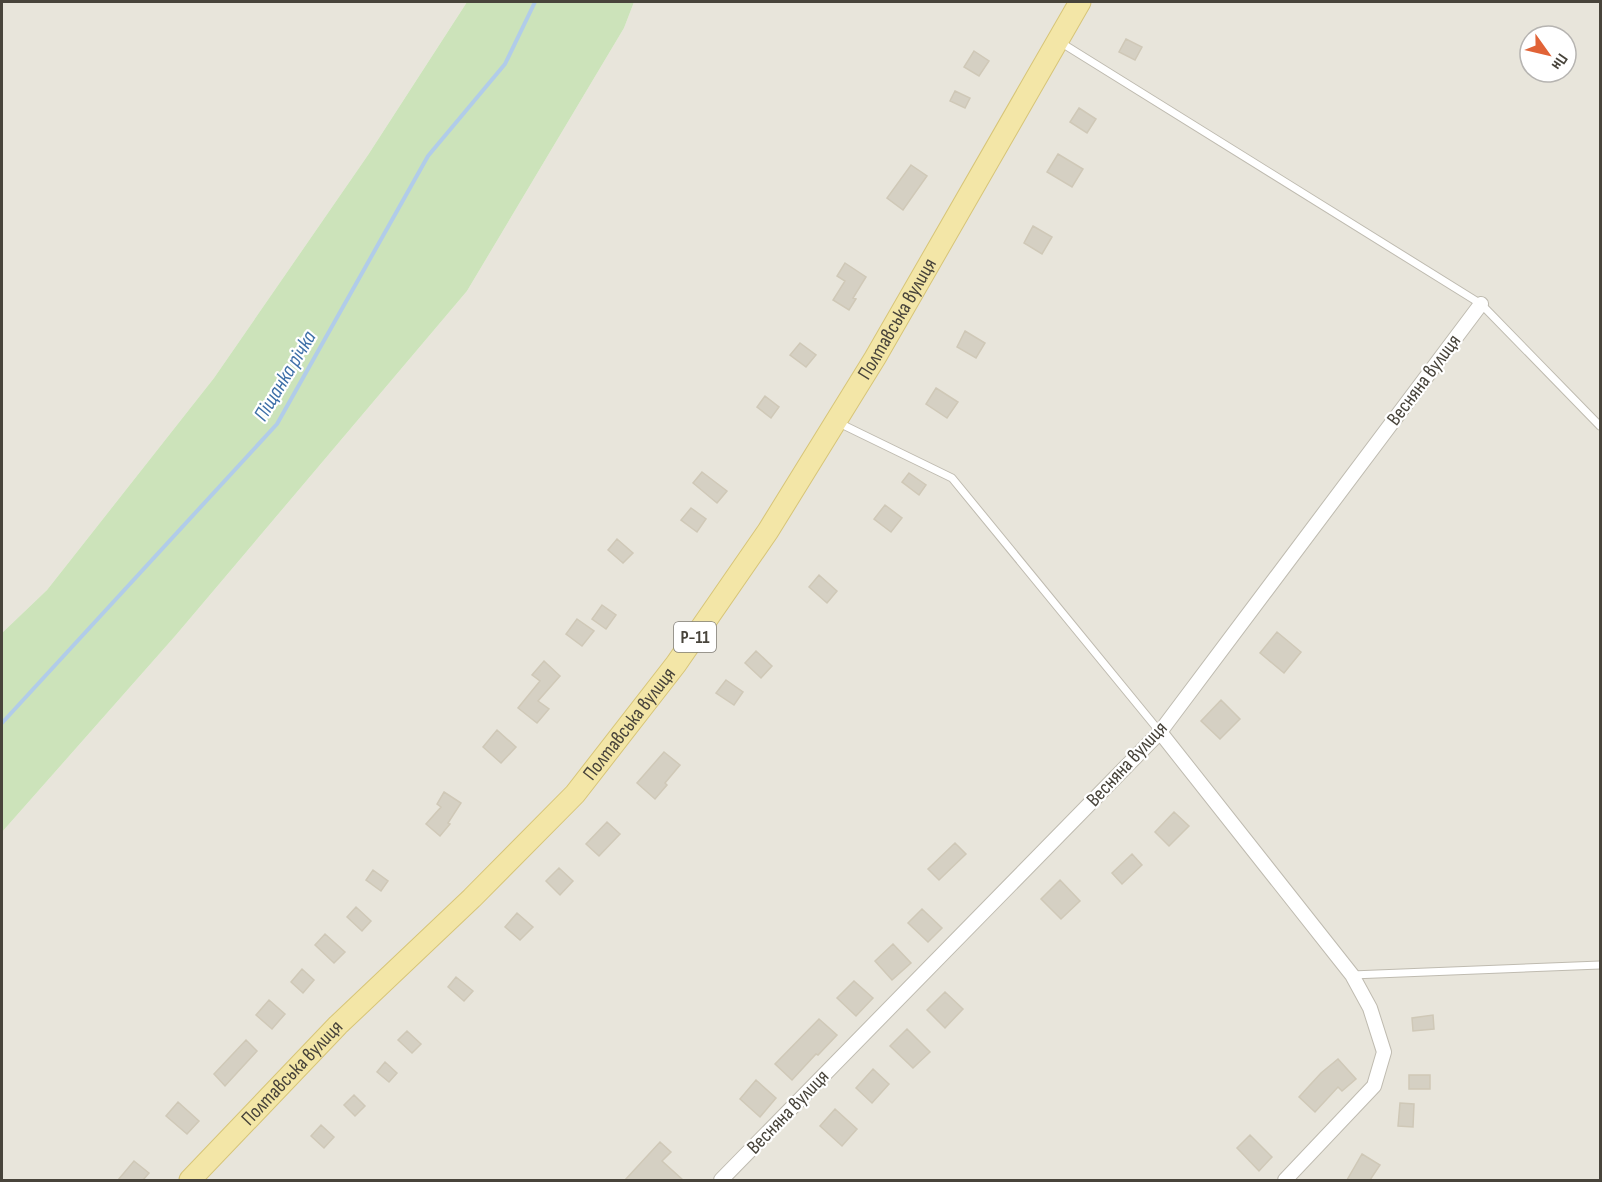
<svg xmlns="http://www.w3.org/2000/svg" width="1602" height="1182" font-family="'Sofia Sans Condensed',sans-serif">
<rect width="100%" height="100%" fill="#f4f3ec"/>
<path fill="#e8e5db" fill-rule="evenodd" d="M2,2H467L368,155L214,378L47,590L2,633Z
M634,2H1600V1180H2V832L176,635L467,291L624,28ZM1530,36H1566V72H1530Z"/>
<path fill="#cce3ba" d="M467,2H634L624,28L467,291L176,635L2,832V633L47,590L214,378L368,155Z"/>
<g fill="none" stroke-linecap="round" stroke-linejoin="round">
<path stroke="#b1cce9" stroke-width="4" d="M2,723L277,424L428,156L505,64L535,2"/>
</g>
<path fill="#d5d0c3" stroke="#cfc8b7" stroke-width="1.5" d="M1126,39L1142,47L1135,60L1119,52Z
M974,51L989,61L979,76L964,67Z
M955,91L970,98L965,108L950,101Z
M1079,108L1096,119L1087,133L1070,122Z
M1058,154L1083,169L1072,187L1047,172Z
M911,165L927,176L903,210L887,198Z
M1033,226L1052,237L1042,254L1024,243Z
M845,263L866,277L853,298L856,299L849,310L833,300L845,281L837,276Z
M965,331L985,343L976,358L957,347Z
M800,343L816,355L806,367L790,355Z
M936,388L958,402L947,418L926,404Z
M765,396L779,407L771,418L757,407Z
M702,472L727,491L717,503L693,483Z
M909,473L926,485L919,495L902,482Z
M885,505L902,518L891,532L874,519Z
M691,508L706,519L697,532L681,520Z
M617,539L633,553L623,563L608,550Z
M819,575L837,591L827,603L809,587Z
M602,605L616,615L606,629L592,619Z
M577,619L594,631L582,646L566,634Z
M1277,632L1301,652L1284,673L1260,653Z
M756,651L772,666L761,678L745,663Z
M544,661L560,676L538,701L549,709L537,723L518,708L540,681L532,675Z
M726,680L743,692L734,705L716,693Z
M1221,700L1240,719L1220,739L1201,721Z
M497,730L516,747L501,763L483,747Z
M664,752L680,765L665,783L667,785L655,799L637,783Z
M444,792L461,803L448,823L450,824L440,836L426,824L441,807L437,804Z
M1174,812L1189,826L1169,846L1155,832Z
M607,822L620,834L599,856L586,844Z
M955,843L966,854L939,880L928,869Z
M1132,854L1142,865L1122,884L1112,873Z
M559,868L573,881L560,895L546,881Z
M373,870L388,881L381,891L366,880Z
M1060,880L1080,901L1061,919L1041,899Z
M356,907L371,921L362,931L347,917Z
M922,909L942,928L928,942L908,923Z
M517,913L533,927L520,940L505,927Z
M325,934L345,952L334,963L315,945Z
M893,944L911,963L892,980L875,961Z
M302,969L314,980L303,993L291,982Z
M456,977L473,991L464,1001L448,987Z
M854,981L873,998L856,1016L837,998Z
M945,992L963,1009L945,1028L927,1010Z
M269,1000L285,1014L272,1029L256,1015Z
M1433,1015L1434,1029L1413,1031L1412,1018Z
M819,1019L837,1035L818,1055L816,1054L792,1080L775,1064Z
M907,1029L930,1052L913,1068L890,1046Z
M407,1031L421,1044L412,1053L398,1040Z
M246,1040L257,1051L225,1086L214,1074Z
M1338,1059L1356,1079L1342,1091L1338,1087L1315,1112L1299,1097L1321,1073Z
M385,1062L397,1073L389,1082L377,1072Z
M873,1069L889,1084L872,1103L856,1088Z
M1409,1075H1430V1089H1409Z
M756,1080L776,1098L760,1117L740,1099Z
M354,1095L365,1106L355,1116L344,1105Z
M178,1102L199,1121L187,1134L166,1116Z
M1400,1103L1414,1104L1413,1127L1398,1126Z
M835,1109L857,1129L842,1146L820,1126Z
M321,1125L334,1137L324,1148L311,1136Z
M1250,1135L1272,1157L1259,1171L1237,1148Z
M660,1142L671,1152L662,1161L683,1180H625Z
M1362,1154L1380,1165L1370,1180H1347Z
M134,1161L149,1173L143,1180H118Z"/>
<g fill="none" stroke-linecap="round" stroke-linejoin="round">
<g stroke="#bfbbb0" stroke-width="9">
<path id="service" d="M1060,42L1481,304L1600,426
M837,422L952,478L1160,732
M1352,975L1600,965"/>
</g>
<g stroke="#bfbbb0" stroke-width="16">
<path id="minor" d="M1160,732L1352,975L1370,1008L1384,1052L1374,1086L1285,1180
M721,1180L1160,732L1481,304"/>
</g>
<g stroke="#d7c578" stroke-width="23">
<g id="primary">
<path id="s1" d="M190,1180L338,1025L472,898L575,794L676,664L768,531L875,358L1080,2"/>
</g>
</g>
<use href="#service" stroke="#fff" stroke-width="7"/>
<use href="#minor" stroke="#fff" stroke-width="14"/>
<use href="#primary" stroke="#f3e6a7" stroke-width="21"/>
</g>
<g text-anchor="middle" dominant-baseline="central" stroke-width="4.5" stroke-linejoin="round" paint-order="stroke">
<rect fill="#fff" stroke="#7f7c76" stroke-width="1.5" x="674" y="622" width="42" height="30" rx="4.5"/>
<g font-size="18" font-weight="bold" fill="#48443b">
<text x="695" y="637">Р-11</text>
</g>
<g font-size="20" fill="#48443b" stroke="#fff">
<text stroke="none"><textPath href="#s1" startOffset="1120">Полтавська вулиця</textPath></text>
<text transform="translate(1424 380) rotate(-53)">Весняна вулиця</text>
<text stroke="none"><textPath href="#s1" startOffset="634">Полтавська вулиця</textPath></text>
<text transform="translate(1127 764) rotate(-47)">Весняна вулиця</text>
<text stroke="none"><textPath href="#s1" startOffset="148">Полтавська вулиця</textPath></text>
<text transform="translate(788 1112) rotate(-46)">Весняна вулиця</text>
</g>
<g font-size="21" font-style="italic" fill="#3f70a8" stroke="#fff">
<text transform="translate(285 376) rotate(-59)">Піщанка річка</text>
</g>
</g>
<rect width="1602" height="1182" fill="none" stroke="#48443b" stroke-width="6"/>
<g transform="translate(1548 54) rotate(124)"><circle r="28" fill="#ffffff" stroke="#b6b4b1" stroke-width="1.5"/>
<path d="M0-4.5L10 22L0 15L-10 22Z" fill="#e16337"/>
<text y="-9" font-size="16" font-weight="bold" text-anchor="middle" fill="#48443b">Пн</text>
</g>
</svg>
